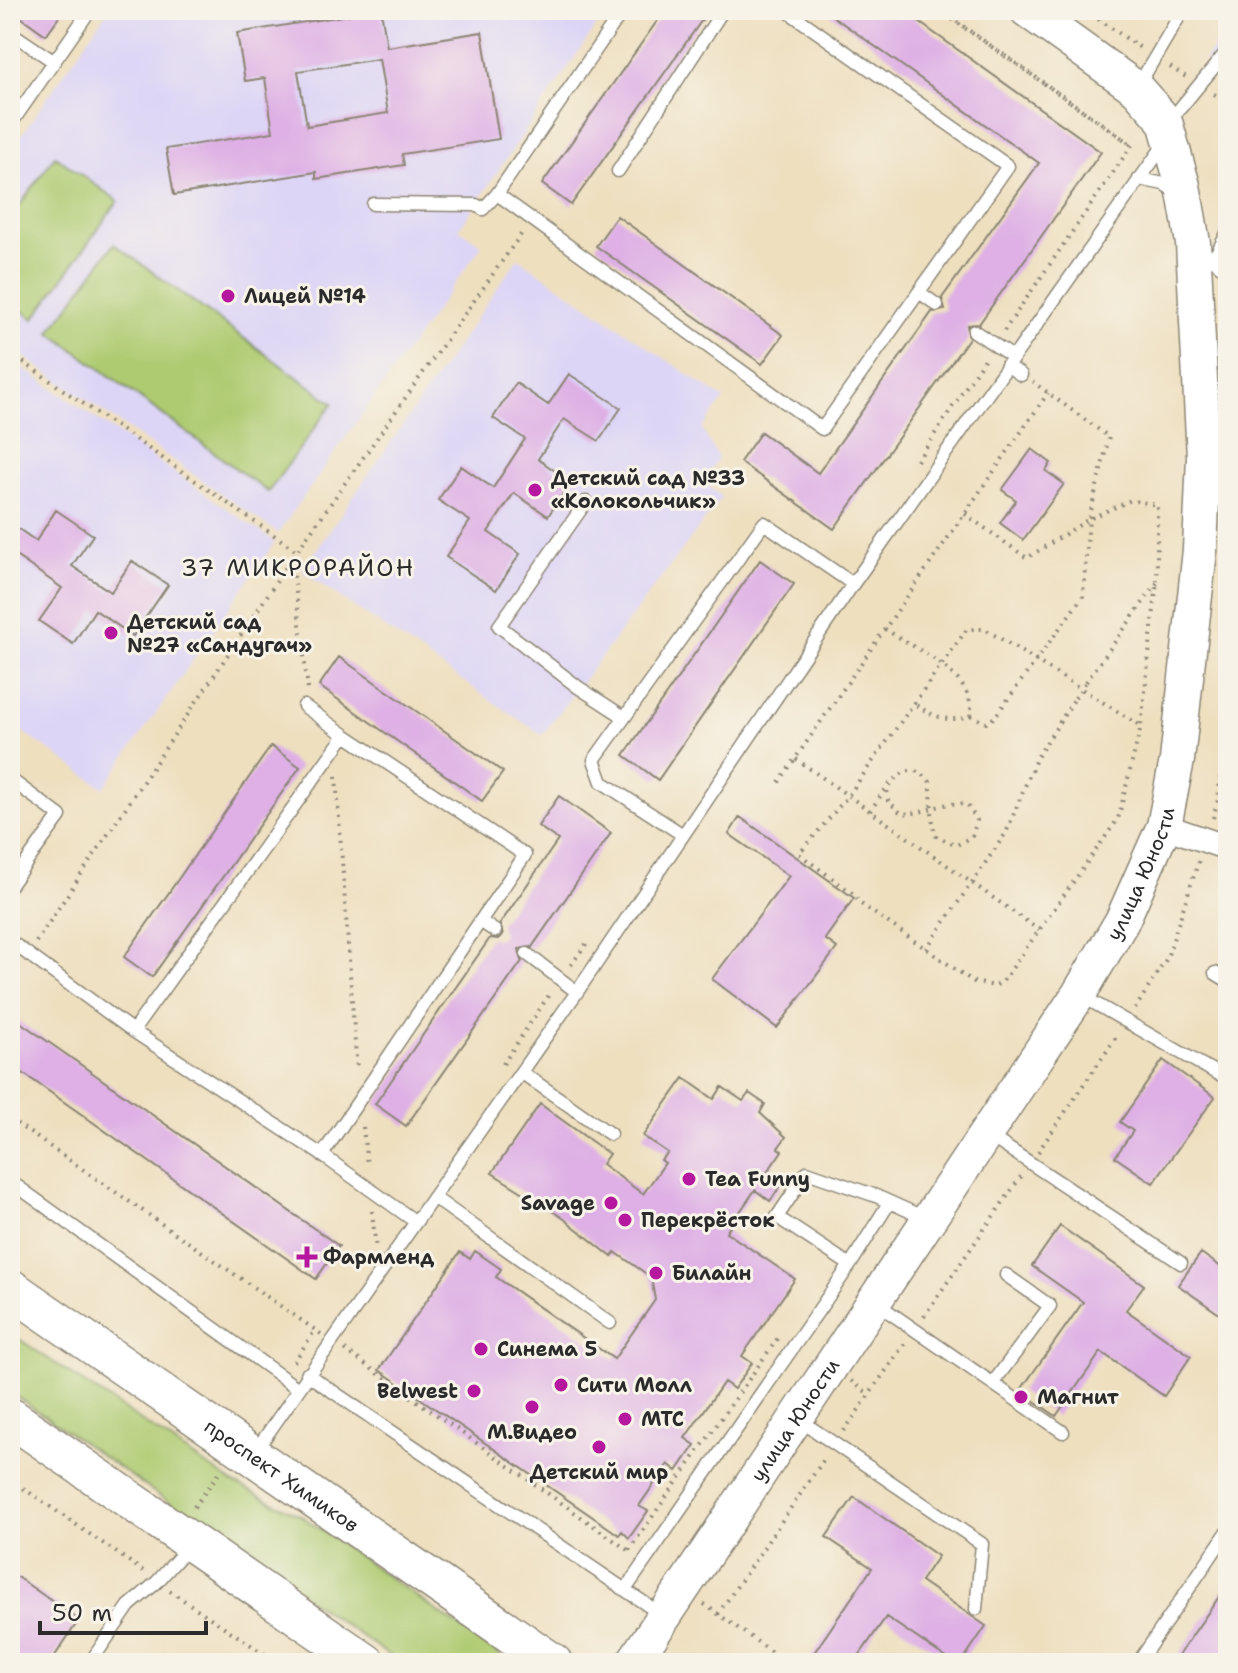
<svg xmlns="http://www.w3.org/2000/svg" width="1238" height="1673" font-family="'Shantell Sans',sans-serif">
<rect width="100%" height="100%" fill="#f7f3e8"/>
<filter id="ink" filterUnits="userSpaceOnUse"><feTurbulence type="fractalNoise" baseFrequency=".0125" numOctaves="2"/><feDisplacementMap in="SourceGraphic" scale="16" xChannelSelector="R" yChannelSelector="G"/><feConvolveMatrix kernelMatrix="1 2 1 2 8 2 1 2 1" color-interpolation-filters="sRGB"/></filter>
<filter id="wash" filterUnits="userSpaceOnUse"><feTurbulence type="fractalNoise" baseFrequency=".006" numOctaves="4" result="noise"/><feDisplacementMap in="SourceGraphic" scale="32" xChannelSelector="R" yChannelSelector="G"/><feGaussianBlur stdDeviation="1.8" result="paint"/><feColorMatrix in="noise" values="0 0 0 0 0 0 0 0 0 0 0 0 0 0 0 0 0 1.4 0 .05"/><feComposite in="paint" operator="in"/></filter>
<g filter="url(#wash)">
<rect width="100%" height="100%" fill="#eedfbf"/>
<path fill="#ddd5f6" d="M108,10H607L459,229L482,245L278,533L10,347V152Z
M1228,27V77L1204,61Z
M518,258L724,399L702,429L718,458L703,482L722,497L542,735L302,571Z
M10,359L275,542L104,788L10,723Z"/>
<path fill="#aecb71" stroke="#6c7b4e" stroke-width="2" d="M55,156L118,201L34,319L10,302V219Z
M114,244L333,403L268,492L50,332Z
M10,1333L233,1483L300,1515L511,1663H400L10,1392Z"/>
<g id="blocks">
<path fill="#deb0e5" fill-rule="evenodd" d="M11,10H64L46,35Z
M349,10H381L387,47L482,32L499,139L402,154L404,165L316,179V172L174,195L166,149L273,132L265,78L245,81L237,33L349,15ZM379,59L388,113L307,126L298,71Z
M665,10H709L571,205L542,184Z
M824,10H902L1101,152L979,324L967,325L969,338L834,529L740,462L761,432L818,473L932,312L945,310L942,298L1039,163Z
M617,216L783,335L762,364L596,246Z
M569,374L621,408L599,441L564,419L538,459L571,482L548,516L514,493L488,532L520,554L496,590L446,557L470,521L438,500L461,466L493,488L525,439L493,418L516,383L548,405Z
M1032,449L1051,463L1046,471L1064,484L1023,540L1000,523L1016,500L1002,490Z
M56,510L93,535L72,566L111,592L132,561L168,585L133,636L95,610L73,644L39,621L62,588L10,552V523L36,541Z
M760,560L794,584L658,780L624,755Z
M339,657L503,772L482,801L319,686Z
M271,746L300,767L152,977L124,957Z
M559,796L611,833L532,947L519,949L522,961L406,1126L375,1104L490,938L498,939L503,935L500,924L558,840L538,826Z
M740,817L854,898L825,939L837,948L777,1028L712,979L789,876L729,834Z
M10,1015L339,1246L316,1279L10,1064Z
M1163,1060L1215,1097L1153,1183L1115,1157L1133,1131L1120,1122Z
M684,1078L714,1099L722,1087L743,1101L749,1093L765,1104L760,1113L786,1137L778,1148L782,1151L766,1174L782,1184L770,1201L755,1190L726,1232L795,1279L742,1356L752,1363L734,1389L724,1382L685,1438L695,1445L677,1471L668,1464L639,1506L648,1511L629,1538L622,1531L619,1535L379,1370L460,1252L470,1259L475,1251L501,1269L496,1277L614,1359L655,1300L651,1277L615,1252L612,1257L563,1218L492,1173L540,1104L609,1154L602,1164L643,1194L665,1163L661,1160L668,1153L643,1136Z
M1060,1226L1144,1285L1126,1310L1191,1356L1164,1396L1101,1352L1056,1416L1020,1391L1083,1302L1032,1266Z
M1201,1253L1228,1272V1320L1178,1285Z
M854,1497L938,1556L921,1581L986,1626L961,1663H954L886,1617L854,1663H807L872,1568L826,1537Z
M10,1572L79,1620L50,1663H10Z
M1228,1584V1650L1219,1663H1173Z"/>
</g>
</g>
<g filter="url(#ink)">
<use href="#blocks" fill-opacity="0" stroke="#8c8575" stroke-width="2"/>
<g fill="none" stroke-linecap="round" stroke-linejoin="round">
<g stroke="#8c8575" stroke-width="15">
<path id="lane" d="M623,10L497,194L822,429L1008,166L786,10
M10,32L53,61
M1138,86L1183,10
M1168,123L1228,50
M10,125L90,10
M618,171L723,10
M1139,179L1164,184L1176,192
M373,204L476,205L483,209L497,194
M1197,246L1228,272
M1214,258L1228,232
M919,292L937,305
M974,331L1013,357
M1007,365L1021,375
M1207,458L1228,469
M586,502L499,626L578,687L624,717
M304,706L345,735
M10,779L60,816L10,885
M683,835L602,782L594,760L764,523L853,584
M480,921L495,931
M10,941L133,1031L322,1155L416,1222
M527,954L577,992
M1215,973L1228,981
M1082,996L1218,1074L1228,1060
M133,1031L345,735L525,855L322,1155
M521,1072L610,1134
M988,1135L1181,1263
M10,1181L297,1388
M433,1197L610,1323
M889,1203L850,1265L777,1217L807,1172L876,1196L925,1218
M876,1303L1063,1432
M307,1374L662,1615
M993,1383L1050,1306L1006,1275
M798,1419L982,1544L976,1609
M254,1453L577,992L853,584L1166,142
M625,1590L850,1265
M90,1663L129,1606L157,1582L190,1545
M1138,1663L1228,1531"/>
</g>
<g stroke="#8c8575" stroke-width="27">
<path id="street" d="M1164,826L1228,848"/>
</g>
<g stroke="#8c8575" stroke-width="37">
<g id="secondary">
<path id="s1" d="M633,1663L1079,994L1122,921L1164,826L1177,760L1200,550L1204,457L1193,243L1183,186L1166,125L1160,115L1137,89L1027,10"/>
</g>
</g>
<g stroke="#8c8575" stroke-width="41">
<g id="primary">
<path id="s2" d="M10,1288L553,1663"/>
<path d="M10,1417L366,1663"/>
</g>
</g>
<path stroke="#8c8575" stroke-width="4" stroke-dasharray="2 6" stroke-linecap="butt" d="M939,10L1132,145L940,10
M1085,10L1142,49
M1170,67L1186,77
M1214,94L1228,104
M1004,331L1132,145
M10,353L297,551
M917,461L985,358
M965,514L1027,558L1089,519L1131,500L1157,505V583L1141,726L1118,819L1003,981L995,986L974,982L861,904L851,892L799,854L848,796L967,629H985L1141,726
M292,560L308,689
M885,629C915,649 974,673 971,715C947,725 933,715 912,703
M1086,682L1157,583
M971,715L986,723L995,717L1083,596L1089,519L1109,437L1033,382
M796,759L1039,930
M336,776L357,1071
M779,782L1048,393
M870,811C883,793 906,751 930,782C933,800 930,818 936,836L957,845L972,836L977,820L968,806C945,797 924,817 901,813L888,801L887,788
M1213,818L1218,800L1228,694
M36,942L297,551L522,233
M926,949L1006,833L1036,759L1075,698
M571,965L589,940
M1135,1009L1167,958L1199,860
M503,1064L551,992
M10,1119L321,1334
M363,1127L367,1166
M1038,1152L1119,1033
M372,1211L376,1250
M924,1316L1022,1175
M345,1350L632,1553
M294,1362L315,1330
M851,1381L869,1394
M844,1431L905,1343
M10,1479L143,1571
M194,1507L222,1469
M629,1550L780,1335
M170,1591L278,1663
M704,1604L787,1663
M718,1614L825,1458"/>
<use href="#lane" stroke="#fff" stroke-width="12"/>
<use href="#street" stroke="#fff" stroke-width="24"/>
<use href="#secondary" stroke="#fff" stroke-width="34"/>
<use href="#primary" stroke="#fff" stroke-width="38"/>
<path stroke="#8c8575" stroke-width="4" stroke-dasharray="2 6" stroke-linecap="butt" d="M1075,698L1086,682"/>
</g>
</g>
<g fill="#b5179e" stroke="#f7f3e8" stroke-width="3">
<circle cx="228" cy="296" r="8"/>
<circle cx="535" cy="490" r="8"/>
<circle cx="111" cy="633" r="8"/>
<circle cx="689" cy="1179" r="8"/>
<circle cx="611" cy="1203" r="8"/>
<circle cx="625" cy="1220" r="8"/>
<path d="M303 1245h8v8h8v8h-8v8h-8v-8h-8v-8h8z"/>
<circle cx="656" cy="1273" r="8"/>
<circle cx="481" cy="1349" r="8"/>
<circle cx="561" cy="1385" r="8"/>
<circle cx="474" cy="1391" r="8"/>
<circle cx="1021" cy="1397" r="8"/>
<circle cx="532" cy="1407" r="8"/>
<circle cx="625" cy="1419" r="8"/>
<circle cx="599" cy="1447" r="8"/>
</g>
<g text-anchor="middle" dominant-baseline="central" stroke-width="6" stroke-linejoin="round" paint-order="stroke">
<g font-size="20" font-weight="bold" fill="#2b2b2b" stroke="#f7f3e8" text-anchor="start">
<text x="244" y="296">Лицей №14</text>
<text x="551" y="478">Детский сад №33<tspan x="551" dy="23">«Колокольчик»</tspan></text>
<text x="127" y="622">Детский сад<tspan x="127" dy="23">№27 «Сандугач»</tspan></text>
<text x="705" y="1179">Tea Funny</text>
<text x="595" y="1203" text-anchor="end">Savage</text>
<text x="641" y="1220">Перекрёсток</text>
<text x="323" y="1257">Фармленд</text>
<text x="672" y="1273">Билайн</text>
<text x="497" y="1349">Синема 5</text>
<text x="577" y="1385">Сити Молл</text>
<text x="458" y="1391" text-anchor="end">Belwest</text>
<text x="1037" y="1397">Магнит</text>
<text x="641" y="1419">МТС</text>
<text x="532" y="1432" text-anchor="middle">М.Видео</text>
<text x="599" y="1472" text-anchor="middle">Детский мир</text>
</g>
<g font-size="20" fill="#2b2b2b" stroke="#f7f3e8">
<text stroke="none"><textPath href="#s1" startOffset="940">улица Юности</textPath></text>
<text stroke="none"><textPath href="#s1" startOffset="292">улица Юности</textPath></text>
<text stroke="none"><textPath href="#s2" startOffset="330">проспект Химиков</textPath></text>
</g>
<g font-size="24" letter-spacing="2" fill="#2b2b2b" stroke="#f7f3e8">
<text x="298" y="568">37 МИКРОРАЙОН</text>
</g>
</g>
<rect width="1238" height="1673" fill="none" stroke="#f7f3e8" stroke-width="40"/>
<path d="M40 1621v12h166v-12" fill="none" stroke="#2b2b2b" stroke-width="4"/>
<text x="52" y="1621" font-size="24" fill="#2b2b2b" stroke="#f7f3e8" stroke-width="6" paint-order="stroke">50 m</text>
</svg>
